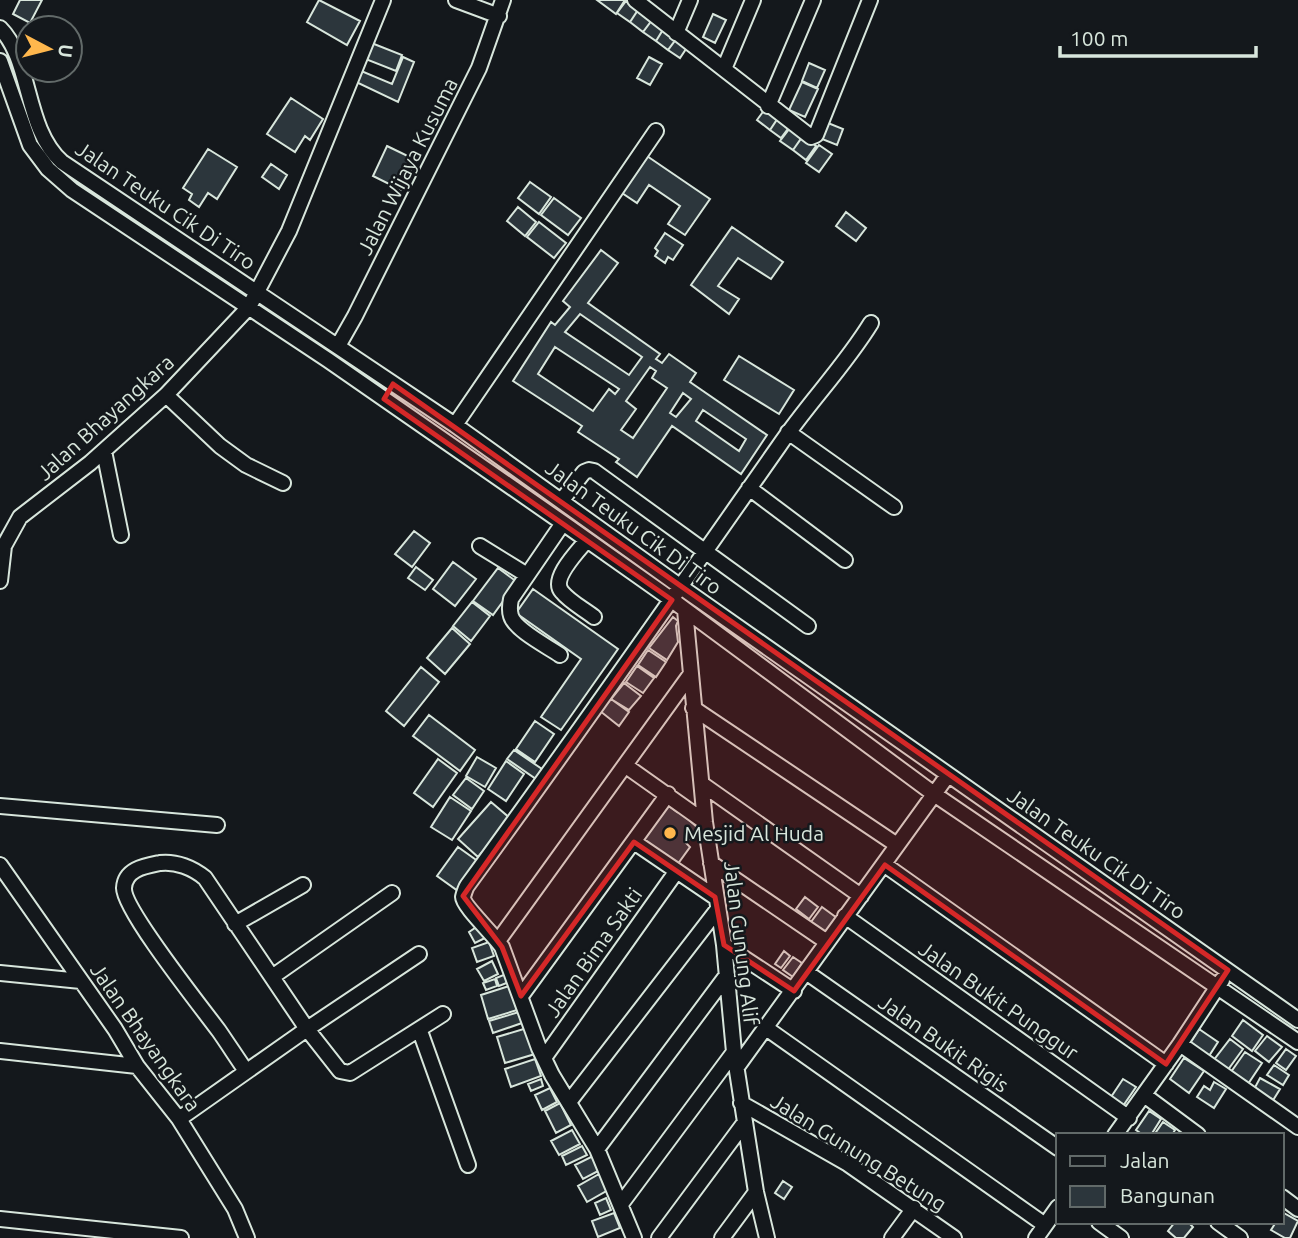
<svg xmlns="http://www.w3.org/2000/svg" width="1298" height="1238" font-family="Ubuntu,sans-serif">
<rect width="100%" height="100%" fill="#14181c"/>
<path fill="#2c363c" stroke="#d8e6dc" stroke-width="2" fill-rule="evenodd" d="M20,0H42L30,23L13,14Z
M319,0L360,21L347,45L307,22Z
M597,0H625L616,14Z
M626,1L638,10L630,22L617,13Z
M638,10L652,20L643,32L630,22Z
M713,14L726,20L715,43L703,37Z
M652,20L664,28L656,41L643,32Z
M664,28L677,38L668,50L656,41Z
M677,38L688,46L680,58L668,50Z
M369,42L402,55L396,71L363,58Z
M403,57L414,62L398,102L354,81L359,70L392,84Z
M649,57L662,64L650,85L637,78Z
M809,63L825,70L817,88L802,81Z
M802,82L818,89L805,117L789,110Z
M291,98L323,119L310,140L305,136L295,152L267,134Z
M765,109L778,118L770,130L757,120Z
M778,118L790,126L781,138L770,130Z
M823,121L843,129L837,145L817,137Z
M790,128L802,137L793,150L780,141Z
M803,136L816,146L806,160L793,150Z
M819,145L832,154L819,172L806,163Z
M387,146L416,160L401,190L373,176Z
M208,149L237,167L217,199L208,193L199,207L189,200L192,194L183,188Z
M644,154L710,199L685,235L668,224L680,206L649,185L637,203L619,191Z
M271,164L287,175L279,189L262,177Z
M530,182L551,197L539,214L518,198Z
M554,198L581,218L568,235L541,215Z
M518,207L536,222L525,236L507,221Z
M846,212L866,228L856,241L836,226Z
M539,222L566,243L554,258L527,237Z
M732,227L783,262L771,279L738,258L718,286L739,299L729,314L691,285Z
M665,233L683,245L673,260L668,257L665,263L655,256L658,251L655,248Z
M601,250L618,263L588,303L660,354L656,359L662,363L669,354L696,373L690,382L767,435L741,474L672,426L637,477L616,462L619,459L578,432L582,426L513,381L551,322L555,325L570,307L563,301ZM580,314L642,357L629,375L565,332ZM555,347L619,389L615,394L609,389L593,411L538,374ZM650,367L656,371L652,378L667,388L633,438L621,430L636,409L626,401ZM683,393L691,399L676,417L670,413ZM703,410L746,439L739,451L696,421Z
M739,356L794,390L779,414L724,380Z
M414,531L430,543L412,567L395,554Z
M453,562L476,579L455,606L433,589Z
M416,567L433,580L425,590L408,578Z
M498,568L517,582L493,615L473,601Z
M533,589L618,649L561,730L541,717L581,659L516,613Z
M472,602L490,616L471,641L453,626Z
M673,617L678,621L676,626L678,642L667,660L649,648Z
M452,628L470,644L445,674L427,658Z
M648,650L666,662L656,677L638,665Z
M637,666L654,678L643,693L626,682Z
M421,667L439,682L404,726L386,711Z
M624,683L641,696L629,710L611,699Z
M611,699L629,712L619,726L600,711Z
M429,715L475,750L460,771L413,736Z
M535,721L554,734L535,762L516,749Z
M514,750L542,769L536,779L507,759Z
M477,757L496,768L485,787L466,776Z
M438,759L457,773L433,807L414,793Z
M506,761L524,774L506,801L488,789Z
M466,778L484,791L472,809L453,795Z
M450,797L471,811L452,840L431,827Z
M491,802L511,819L478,857L458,839Z
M666,804L677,812L678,810L698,828L686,843L690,847L677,865L642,838Z
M458,847L479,862L458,891L437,876Z
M805,897L818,907L809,919L796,909Z
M822,907L837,918L826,933L811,922Z
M478,926L485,938L475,943L469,932Z
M489,942L494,956L477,962L472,948Z
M784,951L790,956L781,968L775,964Z
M793,957L802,963L793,977L783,970Z
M492,961L498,974L484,981L477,969Z
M506,974L509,982L499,986L496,978Z
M495,979L497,986L486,990L483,983Z
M509,986L517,1010L488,1019L481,995Z
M519,1012L522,1023L493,1033L489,1021Z
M1243,1020L1263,1035L1252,1051L1232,1036Z
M527,1028L535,1054L505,1063L497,1037Z
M1199,1029L1218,1042L1209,1056L1190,1043Z
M1267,1036L1282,1047L1269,1062L1255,1051Z
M1230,1039L1243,1049L1227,1071L1213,1061Z
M1286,1049L1296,1056L1286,1070L1276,1063Z
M1245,1052L1262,1063L1248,1084L1231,1072Z
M1184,1058L1204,1071L1189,1093L1170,1079Z
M535,1059L541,1076L511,1087L505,1069Z
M1274,1065L1289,1075L1283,1085L1267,1075Z
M1260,1078L1280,1089L1272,1102L1253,1091Z
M541,1079L543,1086L531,1091L528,1084Z
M1123,1079L1136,1087L1123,1106L1111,1097Z
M1214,1082L1226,1089L1214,1108L1197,1097L1204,1086L1210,1090Z
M550,1088L557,1102L542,1110L535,1095Z
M560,1103L571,1125L556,1133L545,1111Z
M1149,1111L1161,1119L1151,1135H1143L1136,1130Z
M1163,1122L1175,1130L1172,1135H1154Z
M572,1130L580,1144L559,1155L551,1141Z
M582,1146L587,1155L566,1165L562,1156Z
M595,1155L602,1169L583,1179L575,1165Z
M599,1174L608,1190L587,1202L578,1186Z
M783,1181L792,1187L784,1199L775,1193Z
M606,1198L611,1210L600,1215L595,1203Z
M1282,1212L1298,1221L1290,1238H1285L1271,1230L1276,1222H1282Z
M614,1213L620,1228L598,1237L592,1221Z
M1175,1222H1188L1193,1227L1184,1238H1176L1168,1231Z"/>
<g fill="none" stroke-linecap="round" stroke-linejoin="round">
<g stroke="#d8e6dc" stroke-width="18">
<path id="minor" d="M456,0L499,16
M635,0L811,137L816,135L870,0
M0,28C32,60 24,128 62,162L455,425L681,587L1298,1020
M676,33L690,0
M0,61L30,145L48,169L72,190L328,360L563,523L672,600L934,794L1298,1042
M724,69L753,0
M768,106L813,0
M338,346L355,316L479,68L503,0
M166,395L220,446L246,465L283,483
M455,425L656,131
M788,432L894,507
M104,451L121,535
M749,488L845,560
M562,500L584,472L589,470L594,471L808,626
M587,540C578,551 550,579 562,592C570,602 584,609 594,617
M480,546L527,575
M0,581L4,546L20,517L90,463L166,395L249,307L289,231L383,0
M685,610L705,822L724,945L734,1052L756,1192L767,1238
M560,655C547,646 515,630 511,616C509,610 510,604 511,599L563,523
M693,708L897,845
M626,766L705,822
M702,784L861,896
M0,806L217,825
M634,842L715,897
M711,863L827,942
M0,865L115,1029L137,1066L179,1119L235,1209L247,1238
M885,865L1166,1064
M845,916L1129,1118
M235,924L303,885
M498,941L690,675
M724,945L794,991
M419,954L307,1029L340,1071L350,1073L443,1014
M806,972L1058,1148
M0,973L81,981
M272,977L392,893
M521,996L668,794
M766,1028L1045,1225
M420,1031L468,1165
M1180,1044L1298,1127
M0,1051L137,1066
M544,1058L676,872
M737,1067L948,775
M1144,1095L1198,1135
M569,1102L718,909
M741,1103L848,1164L954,1238
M179,1119L307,1029L205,878C193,868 176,861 160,863C145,866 125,869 124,888C123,909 202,1008 219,1031C228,1044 237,1058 246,1071
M1115,1135L1180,1044L1222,980
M597,1149L727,975
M1282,1197L1298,1209
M621,1204L734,1052
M0,1219L181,1238
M1099,1222L1121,1238
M1218,1222L1240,1238
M634,1238L597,1149L552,1075L539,1048L502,947C495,936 463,906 463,897C463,896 466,887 467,886C573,741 676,593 779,446C808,403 844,367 871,323
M659,1238L745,1122
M722,1238L756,1192
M892,1238L914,1208
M1036,1238L1058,1207"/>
</g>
<use href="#minor" stroke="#14181c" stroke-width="14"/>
</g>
<path fill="#d62828" fill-opacity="0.2" stroke="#d62828" stroke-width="5" stroke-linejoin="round" d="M393,384L1228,970L1166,1064L885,865L794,991L724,945L715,897L634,842L521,996L502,947L463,896L672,600L384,399Z"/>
<circle fill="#ffb74d" stroke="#14181c" stroke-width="2.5" cx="670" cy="833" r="7"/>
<g text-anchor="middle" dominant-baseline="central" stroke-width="5" stroke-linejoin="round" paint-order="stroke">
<g font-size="21" fill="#d8e6dc" stroke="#14181c">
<text transform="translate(407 166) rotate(-63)">Jalan Wijaya Kusuma</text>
<text transform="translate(166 205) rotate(34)">Jalan Teuku Cik Di Tiro</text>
<text transform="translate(105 417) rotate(-42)">Jalan Bhayangkara</text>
<text transform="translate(634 527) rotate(36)">Jalan Teuku Cik Di Tiro</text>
<text transform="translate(1097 853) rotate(35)">Jalan Teuku Cik Di Tiro</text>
<text transform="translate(742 943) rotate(83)">Jalan Gunung Alif</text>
<text transform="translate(593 952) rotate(-55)">Jalan Bima Sakti</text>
<text transform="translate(999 1000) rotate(35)">Jalan Bukit Punggur</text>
<text transform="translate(146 1037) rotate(55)">Jalan Bhayangkara</text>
<text transform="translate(944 1043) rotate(35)">Jalan Bukit Rigis</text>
<text transform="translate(859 1152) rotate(32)">Jalan Gunung Betung</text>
</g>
<g font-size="21" fill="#d8e6dc" stroke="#14181c" text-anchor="start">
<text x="684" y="833">Mesjid Al Huda</text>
</g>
</g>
<rect x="1056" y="1133" width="228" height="91" fill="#14181c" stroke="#626a69" stroke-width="2"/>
<rect x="1070" y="1156" width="35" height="10" fill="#14181c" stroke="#626a69" stroke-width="2"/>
<text x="1120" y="1168" font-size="21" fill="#d8e6dc">Jalan</text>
<rect x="1070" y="1186" width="35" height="21" fill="#2c363c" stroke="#626a69" stroke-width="2"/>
<text x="1120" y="1203" font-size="21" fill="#d8e6dc">Bangunan</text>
<g transform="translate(49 49) rotate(97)"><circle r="33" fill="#14181c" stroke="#626a69" stroke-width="2"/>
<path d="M0-5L12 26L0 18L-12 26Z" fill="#ffb74d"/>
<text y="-10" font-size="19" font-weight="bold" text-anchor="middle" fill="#d8e6dc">U</text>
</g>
<path d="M1060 46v10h196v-10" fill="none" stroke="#d8e6dc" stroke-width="3.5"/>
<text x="1070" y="46" font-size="21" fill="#d8e6dc" stroke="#14181c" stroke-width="5" paint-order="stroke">100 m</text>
</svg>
